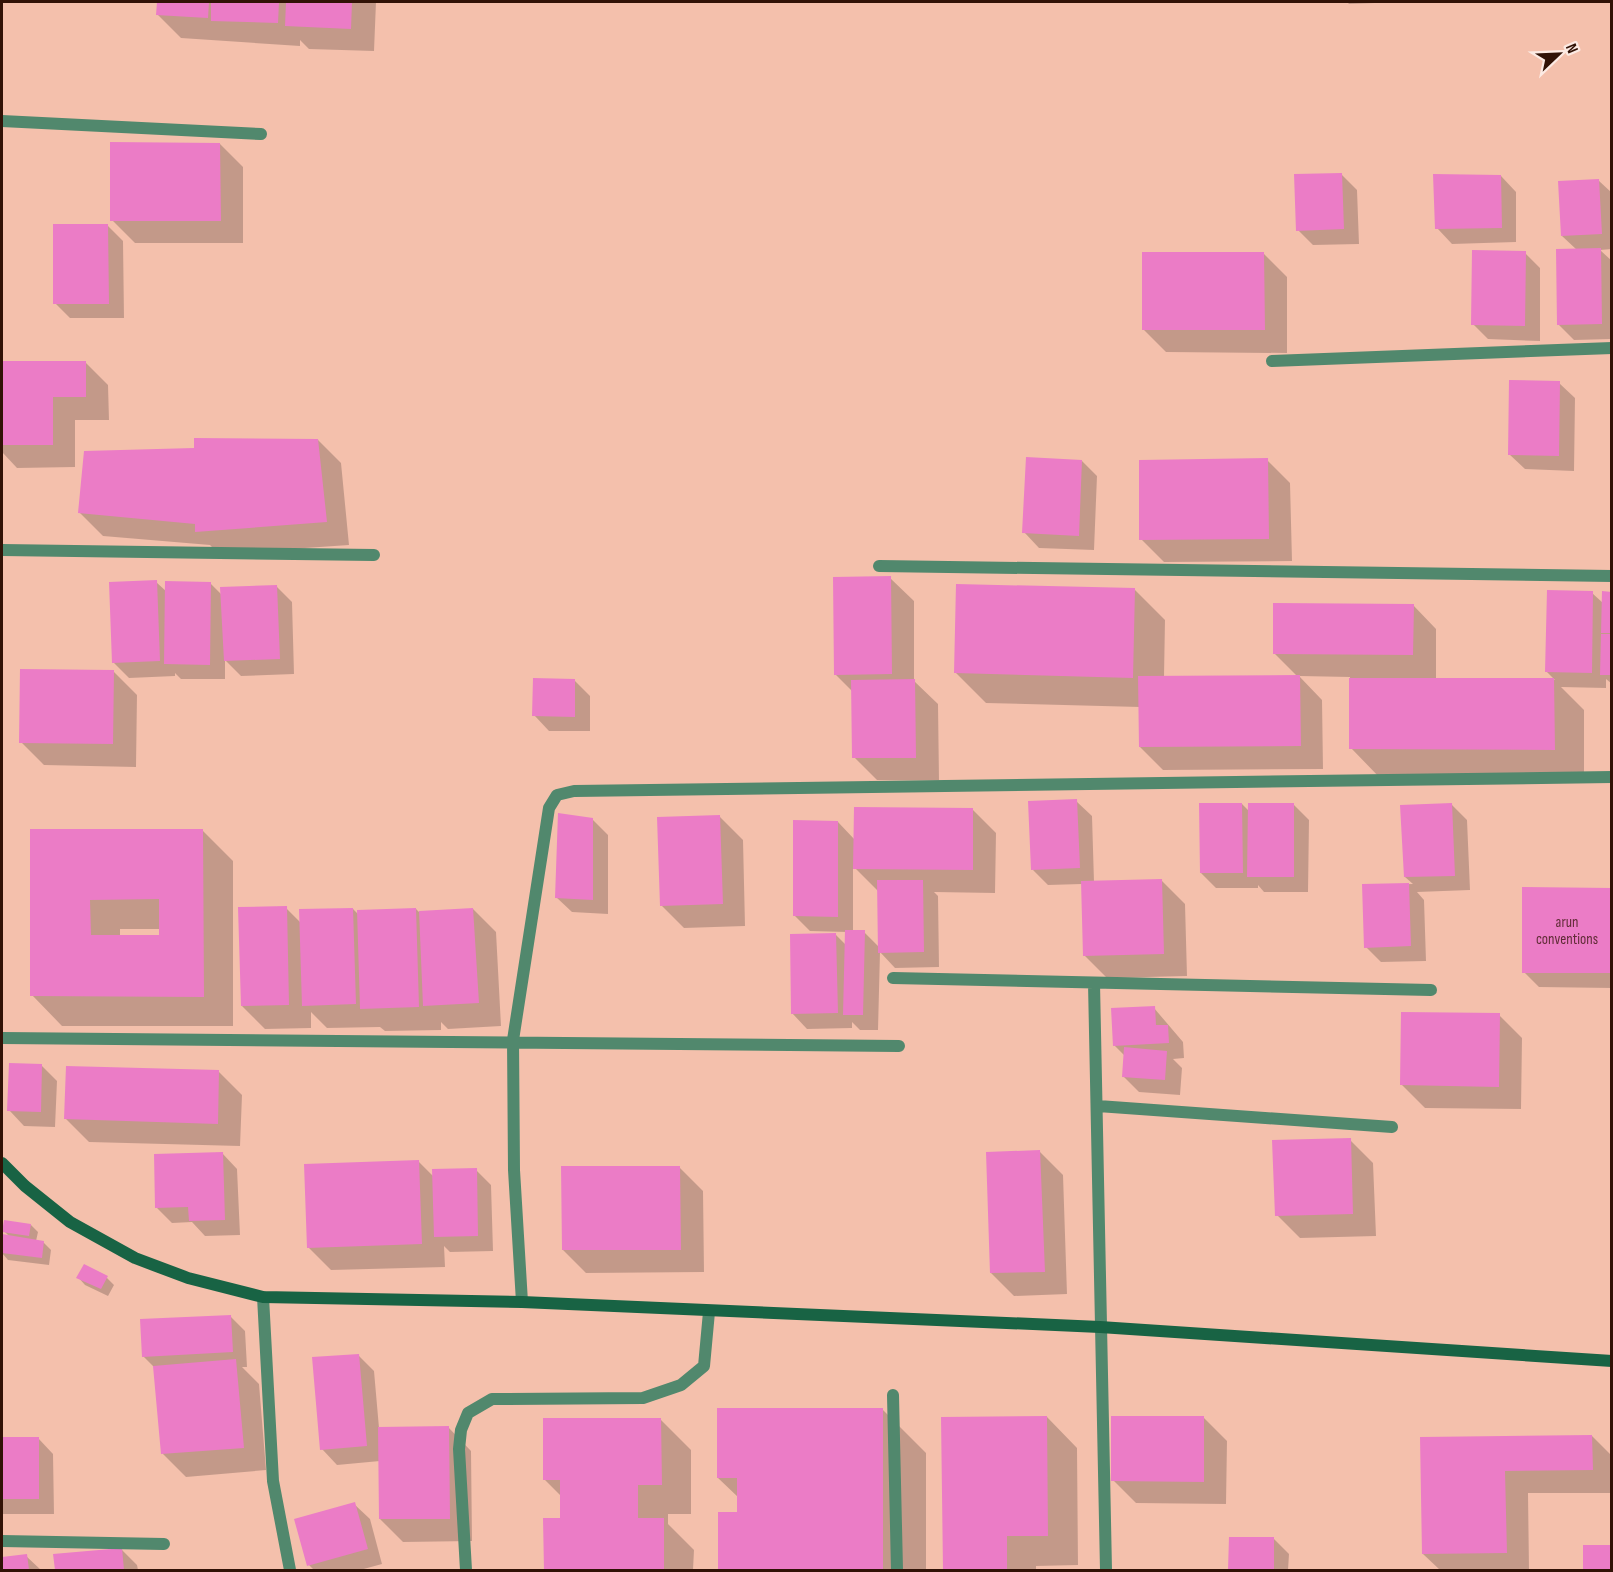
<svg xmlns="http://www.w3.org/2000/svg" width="1613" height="1572" font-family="'Sofia Sans Condensed',sans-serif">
<rect width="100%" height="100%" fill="#f4c0ac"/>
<path fill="#0003" fill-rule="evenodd" d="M158,2H376L374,51L309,49L300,40V46L181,38L158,15Z
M1347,2H1375V3L1349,4Z
M220,144L243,167V243H135L112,220Z
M1341,174L1357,190L1359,244L1313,245L1298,230Z
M1501,176L1516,192V242L1452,244L1437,228Z
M1598,180L1612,193V249L1600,250L1612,261V339L1574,340L1558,324L1577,250L1562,236Z
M107,225L123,241L124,318H70L55,303Z
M1525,253L1540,268V341L1488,339L1473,324Z
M1264,254L1287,277V353L1166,352L1143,329Z
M85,362L108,385L109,420H75V467L17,468L2,452V363Z
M1559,383L1575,398L1574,471L1525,469L1509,454Z
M318,440L341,463L349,545L219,554L210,545L103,536L80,513L195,450Z
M1267,460L1290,483L1292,561L1164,562L1141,539Z
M1082,461L1097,476L1094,550L1039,548L1024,532Z
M890,578L914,601V681L938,704L939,780H877L854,757L853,692L835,674Z
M156,582L167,592L210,583L222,595L276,586L292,602L294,674L241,676L225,660V679H181L175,673V676L129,678L113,662Z
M1135,590L1165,620L1164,677H1298L1274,653L1413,605L1436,629V680H1555L1546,671L1592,593L1603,603L1612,593V684L1606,679V688L1561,687L1584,710V780L1381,779L1351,748L1350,677L1299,676L1322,700L1323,769L1163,770L1140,747V707L986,703L956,673Z
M114,672L137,695L136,767L44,765L21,742Z
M574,680L590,696V731H549L534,715Z
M1076,801L1092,816L1094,882L1162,881L1185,904L1187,976L1107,978L1084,955L1082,884L1048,885L1033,870Z
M1242,804L1249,811L1293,804L1309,820L1308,892H1264L1258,885V888H1216L1201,873Z
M1452,805L1467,820L1470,890L1417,892L1424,900L1426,961L1381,962L1366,947L1363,885L1413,884L1405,877Z
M973,810L996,833L995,893L934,892L938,896L939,967L895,968L880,952L878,1030H860L852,1022V1028L807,1029L792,1013L836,935L846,945L847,932L810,931L795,916L838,822L855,840ZM853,866L879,892V947L864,932H853Z
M720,817L743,840L745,926L684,928L661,905Z
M592,819L608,835V914L572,912L556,897Z
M32,830L203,831L233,861V1026H62L32,995ZM120,929H161V937L120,936Z
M1612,889V988L1539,987L1524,972Z
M286,908L301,923L353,909L359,915L416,909L419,912L473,909L496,932L501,1026L448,1029L441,1022V1030L385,1031L380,1027L327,1028L311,1012V1028L265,1029L242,1006Z
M1154,1008L1183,1042L1184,1058L1173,1059L1182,1068L1180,1095L1139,1092L1123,1076L1125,1056L1114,1045Z
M1499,1015L1522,1038L1521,1109L1425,1108L1402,1085Z
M41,1065L57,1081L55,1127L24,1126L9,1110Z
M219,1072L242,1095L240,1146L89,1142L66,1119Z
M1350,1140L1373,1163L1376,1236L1300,1238L1277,1215Z
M1040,1152L1063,1175L1067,1294L1014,1296L991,1273Z
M222,1153L237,1169L240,1235L205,1236L192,1222L172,1223L157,1208Z
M419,1162L433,1176L476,1170L491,1185L493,1251L450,1252L444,1246L445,1267L331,1270L308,1247Z
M680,1168L703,1191L704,1272L586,1273L563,1250Z
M31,1225L38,1232L36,1241L43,1242L51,1250L49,1265L8,1260L2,1253L3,1236L10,1237L4,1231Z
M78,1277L107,1278L114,1285L108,1296L85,1285Z
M230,1316L245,1331L247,1367H242L259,1384L266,1470L186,1477L163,1454L155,1368L143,1356Z
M358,1355L374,1371L379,1428L448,1427L471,1451L472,1541L403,1542L380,1519V1461L337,1465L322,1449Z
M882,1409L926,1453V1570H720V1513H739V1498L718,1478Z
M1047,1417L1077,1448L1078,1565L1036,1566V1570H944L943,1418Z
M1204,1418L1227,1441L1226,1504L1136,1503L1113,1480Z
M661,1420L691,1450V1514H668V1524L694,1550L693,1570H545V1520H562V1497L545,1480Z
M1592,1436L1612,1456V1493H1528L1529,1570H1440L1423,1554L1421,1438Z
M38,1438L53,1454L54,1514H2V1439Z
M354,1504L370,1519L382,1564L360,1570H314L309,1565Z
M1230,1538H1273L1289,1554L1288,1570H1230Z
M122,1550L137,1565L138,1570H56L55,1556Z
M26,1556L41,1570H2V1559Z"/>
<path fill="#eb7cc6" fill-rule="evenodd" d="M157,2H209L208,18L156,15Z
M211,2H279L278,23L211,21Z
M286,2H352L351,29L285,26Z
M110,142L220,143L221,221H110Z
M1342,173L1344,229L1296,231L1294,174Z
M1433,174L1501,175L1502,228L1435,229Z
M1599,179L1602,234L1561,236L1558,181Z
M53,224H108L109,304H53Z
M1601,248L1602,324L1557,325L1556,249Z
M1472,250L1526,251L1525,326L1471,325Z
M1142,252H1264L1265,330H1142Z
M2,361H86V397H53V445H2Z
M1509,380L1560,381L1559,456L1508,455Z
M194,438L318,439L327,522L195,532V524L78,513L84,451L194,448Z
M1026,457L1082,460L1079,536L1022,533Z
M1268,458L1269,539L1139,540V460Z
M891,576L892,674L834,675L833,577Z
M157,580L160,661L112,663L109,582Z
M165,581L211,582L210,665L164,664Z
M956,584L1135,588L1133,678L954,673Z
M277,585L280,659L224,661L220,587Z
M1547,590L1593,591L1592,673L1545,672Z
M1602,591L1612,592V633H1601Z
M1273,603L1414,604L1413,655L1273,654Z
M1601,634H1612V675H1600Z
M20,669L114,670L113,744L19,743Z
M1300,675L1301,746L1139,747L1138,676Z
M533,678L575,679V717L532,716Z
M1349,678H1554L1555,750L1349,749Z
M915,679L916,758H852L851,680Z
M1077,799L1080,868L1031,870L1028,801Z
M1199,803H1242L1243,873H1200Z
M1248,803H1294V877H1247Z
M1452,803L1455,876L1404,877L1400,805Z
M854,807L973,808V870L853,869Z
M558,813L593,818V900L555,898Z
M720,815L723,904L660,906L657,817Z
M793,820L838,821V917L793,916Z
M30,829H203L204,997L30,996ZM159,899V935H91L90,900Z
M1162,879L1164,954L1083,956L1081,881Z
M877,880H923L924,952L878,953Z
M1409,883L1411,946L1364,948L1362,884Z
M1522,887L1612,888V973H1522Z
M287,906L289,1005L241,1006L238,907Z
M353,908L356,1004L302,1006L299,909Z
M416,908L419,1007L360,1009L357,910Z
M473,908L479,1003L423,1006L419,911Z
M845,930H865L863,1015H843Z
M836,933L838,1013L791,1014L790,934Z
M1155,1006L1156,1025H1168L1169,1043L1113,1046L1111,1008Z
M1401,1012L1500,1013L1499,1087L1400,1085Z
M1124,1047L1167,1051L1165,1080L1122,1077Z
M9,1063L42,1064L41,1112L7,1111Z
M66,1066L219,1070L218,1124L64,1119Z
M1351,1138L1353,1214L1275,1216L1272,1140Z
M1040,1150L1045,1272L990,1273L986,1152Z
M223,1152L225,1220L189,1221L188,1207L155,1208L154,1154Z
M419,1160L422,1244L307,1248L304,1164Z
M561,1166H680L681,1250H562Z
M477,1168L478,1236L434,1237L432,1169Z
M4,1220L31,1224L29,1236L2,1232Z
M2,1234L44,1241L42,1258L2,1253Z
M84,1264L108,1276L101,1289L76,1278Z
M231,1315L233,1352L142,1357L140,1319Z
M359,1354L367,1446L320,1450L312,1357Z
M236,1359L244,1448L161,1454L153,1366Z
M717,1408H883V1570H718V1512H737V1478H717Z
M1047,1416L1048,1536H1007V1570H943L941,1417Z
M1111,1416H1204V1482L1111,1481Z
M543,1418H661L662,1485H638V1518H664V1570H544L543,1518H560V1480H543Z
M449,1426L450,1519H379L378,1427Z
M1592,1435L1593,1470L1505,1471L1507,1553L1422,1554L1420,1437Z
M2,1437H39V1499H2Z
M355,1502L368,1549L307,1566L294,1519Z
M1229,1537H1274V1570H1228Z
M1583,1545H1612V1570H1583Z
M122,1548L124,1570H55L53,1554Z
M27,1554L29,1570H2V1557Z"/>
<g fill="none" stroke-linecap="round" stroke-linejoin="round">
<path stroke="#51886d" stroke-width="12" d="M2,121L261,134"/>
<path stroke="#51886d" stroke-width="12" d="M1272,361L1612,348
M2,550L374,555
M879,566L1612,576
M893,978L1431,990
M1094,983L1106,1570
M2,1038C301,1042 600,1042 899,1046
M1098,1106L1392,1127
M263,1297L273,1481L290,1570
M522,1302L514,1170L513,1040L549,808L557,795L574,791L1612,777
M893,1395L897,1570
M2,1541L164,1544
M466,1570L459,1449L461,1430L468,1413L492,1399L643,1398L681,1385L704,1366L709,1312"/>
<path stroke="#186344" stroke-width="12" d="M2,1163L25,1186L70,1222L135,1258L188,1278L263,1297L522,1302L1100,1327L1612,1361"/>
</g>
<g text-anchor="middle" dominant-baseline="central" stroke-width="5" stroke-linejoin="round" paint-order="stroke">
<g font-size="15" fill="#602c36">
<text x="1567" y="922">arun<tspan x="1567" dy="17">conventions</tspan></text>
</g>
</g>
<rect width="1613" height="1572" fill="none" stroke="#311206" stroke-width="6"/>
<g transform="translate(1559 54) rotate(67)" stroke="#fceae3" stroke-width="4.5" paint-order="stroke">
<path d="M0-4.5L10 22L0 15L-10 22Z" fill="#311206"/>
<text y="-9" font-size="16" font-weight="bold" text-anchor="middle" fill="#311206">N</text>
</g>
</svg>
